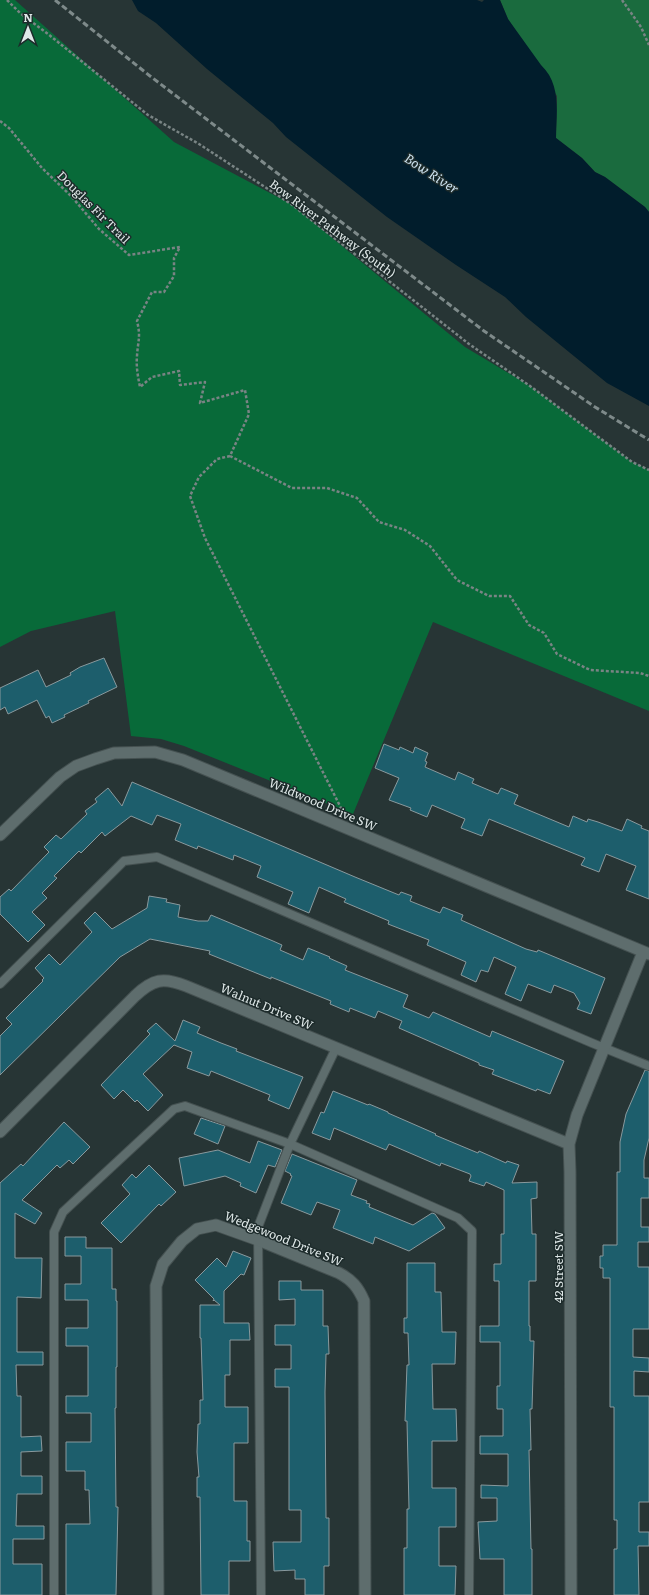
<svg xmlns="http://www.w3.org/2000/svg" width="649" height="1595" font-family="Literata,serif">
<rect width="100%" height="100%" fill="#273535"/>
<path fill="#1a6b3e" d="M500,0H649V212L645,207L605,177L595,172L582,158L556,138L557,96L508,19Z"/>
<path fill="#086a39" d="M0,0H15L174,142L291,204L465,347L530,386L632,462L649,470V711L433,622L353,814L184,746L161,739L131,736L115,611L31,631L0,647Z"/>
<path fill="#011d2c" d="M132,0H477L482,2L484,0H500L508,19L541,65C562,85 556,113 556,138L582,158L595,172L605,177L645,207L649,212V406L607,383L526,317L505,297L456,265L387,217L286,137L273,123L207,69L156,23L138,11Z"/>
<path fill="#1d5e6c" stroke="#89999d" d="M104,658L117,687L88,701L89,703L64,715L65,717L52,723L49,716L46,718L37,700L8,714L5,707L0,710V688L38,670L46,687L71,675L70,673L80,667Z
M384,744L399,750L400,747L413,753L415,747L428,753L425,761L427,762L425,767L455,780L458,772L474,779L472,783L498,794L501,788L518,795L514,804L569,827L573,816L587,822L588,819L598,822L622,831L627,819L642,826L641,828L649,831V899L626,890L636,866L606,854L599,872L581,865L585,858L489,819L482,836L461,828L465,819L432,805L427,817L410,810L411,808L389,800L399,778L375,768Z
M132,782L355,877L399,895L401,892L412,896L410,901L440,913L443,907L463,915L461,920L526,949L537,952L538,950L605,978L591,1014L577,1009L580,1003L574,993L554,985L551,993L528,984L521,1001L505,994L516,967L494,957L488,972L481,970L476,982L461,975L466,962L427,945L429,940L388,924L389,921L344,902L346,899L319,887L309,913L288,904L293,892L257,877L261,866L234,855L233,860L198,846L197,849L175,840L181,824L157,815L152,825L131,816L105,836L102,832L81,853L79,851L54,876L57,878L42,893L47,898L32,912L45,925L28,942L0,914V897L9,889L11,891L49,852L44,847L56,835L61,839L87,814L85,811L97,802L95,799L108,788L122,806Z
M149,896L167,899L166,902L180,905L178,917L198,921H208L211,915L273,941L282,945L280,950L303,960L308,948L330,957L329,958L347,966L345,970L408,995L403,1007L429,1018L433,1012L490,1037L492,1031L564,1061L550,1094L537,1089L536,1091L492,1074L494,1070L479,1065V1063L399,1028L402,1021L378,1011L375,1018L350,1008L349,1012L330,1004L331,1001L271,977V979L209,954L210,951L150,939L120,957L0,1075V1036L12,1024L6,1018L43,981L42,980L44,978L35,968L49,954L60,965L92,932L84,923L95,912L112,929L147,908Z
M183,1020L200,1027L197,1033L221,1043L237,1049L236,1051L303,1077L289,1109L268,1100L270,1095L211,1071L209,1076L187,1068L192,1052L174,1045L143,1074L163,1095L148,1111L137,1100L135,1102L123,1090L114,1099L101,1085L150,1034L147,1031L156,1023L175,1041Z
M645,1070L649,1071V1138L644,1160V1178H649V1198H641V1227H649V1242H638V1267H649V1329H633V1357L649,1358V1372L634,1371V1396H649V1502H639V1532H649V1546H638L639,1595H614V1549H617V1520H614V1407H610V1278H603V1268H600V1256H603V1245H617V1172H620V1142L626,1114Z
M333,1091L368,1105L369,1104L388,1112V1113L436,1134L435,1135L478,1153L479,1151L506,1163L507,1161L519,1165L512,1183L537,1182V1198L531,1199L532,1234H536V1281H529V1326H530V1341H534L532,1409H530L531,1450H529L531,1549H532V1595H504V1559H480L478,1522L497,1521V1498H481V1485L508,1486V1454H480V1436H503V1409H497V1386H500V1342H480V1326H499V1281H494V1264H501V1234H504V1190L486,1182L484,1186L469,1181L471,1176L470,1174L441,1163L440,1166L389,1144L386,1150L334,1128L330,1140L312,1133L321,1112L324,1113Z
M201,1118L225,1126L218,1144L194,1134Z
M64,1122L90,1147L73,1164L69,1160L60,1168L57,1165L22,1200L42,1213L35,1224L15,1213V1258H42L41,1298L17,1297V1352H43V1365H16L17,1396H21V1437L41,1436L42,1451L21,1452V1476H42V1494H17L16,1526H44V1539H13V1564H42V1595H0V1183L21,1164L23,1166Z
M258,1141L282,1150L275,1167L268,1165L256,1193L240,1186L241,1183L225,1176L184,1186L179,1158L218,1150L250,1163Z
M292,1154L357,1180L351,1195L367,1201L366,1203L370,1204L369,1207L413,1225L432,1213L435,1214L445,1228L409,1251L375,1237L373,1244L333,1228L340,1210L317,1202L311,1215L281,1203L292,1176L290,1175L291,1174L285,1171Z
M149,1165L176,1192L161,1206L159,1204L121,1243L101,1223L130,1194L122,1185L132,1174L136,1178Z
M65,1237H86V1248H112V1289H116V1301H117V1367H116V1408H115L116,1507H118L116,1595H66V1524H90L89,1490H85V1471H66V1442H91V1413H66V1396H88V1346H66V1328H88V1300H65V1284H81V1256H65Z
M233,1251L251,1258L244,1275L241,1274L224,1291V1323H249L250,1340H230V1375H225V1407H248V1443H234V1501H247V1541H250V1561H229V1595H201L200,1497H197V1477H199L197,1452L198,1424H200V1400H203L201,1338H200V1305H220L214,1300L213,1301L214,1299L195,1280L217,1258L226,1267Z
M407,1263H435V1292H441L442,1332H456L455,1364H432L433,1409H456L457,1441H432V1488H456V1527H439V1566H456L455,1595H404V1548H407V1509H409L407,1421H405L407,1365H409L408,1333H404V1318H407Z
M279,1281H301V1290H323V1326H328L329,1354H326L325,1392L326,1518H329V1566H324V1595H305V1579H295V1570L274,1571L273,1542H301V1510H289V1387H275V1369H291V1345H275V1325H295V1299L279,1300Z"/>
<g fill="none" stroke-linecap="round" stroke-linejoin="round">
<g stroke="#455151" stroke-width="10">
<path id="service" d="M0,984L124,861L157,857L592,1043L649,1066
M54,1595V1232L63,1212L174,1109L185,1106L290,1144L458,1218L472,1231L469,1595
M261,1595L258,1227L290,1144L336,1048"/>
</g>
<g stroke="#455151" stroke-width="13">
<path id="minor" d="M0,835L60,777L76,766L95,759L114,753L155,752L183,760L649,954
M0,1132L135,996C153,979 163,977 186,986L569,1144
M158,1595L156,1286L163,1264L182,1241L197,1229L216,1225L258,1240L339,1273C352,1280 358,1287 364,1301L365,1595
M571,1595L570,1172L569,1144L577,1115L643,952"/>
</g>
<path stroke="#798484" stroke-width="2.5" stroke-dasharray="3 2" stroke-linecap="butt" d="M7,0L20,13L48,34L148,115L199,144L291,204L469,344L530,386L632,462L649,470
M622,0L641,27L649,45
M0,121L9,128L42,168L72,197L99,229L129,255L180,247L174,258V276L164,292H152L137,321C141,337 138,340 137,356C136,367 138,377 140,387L152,377L179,371L180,385L205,382L200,403L245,390L249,414L230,456L292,488H327L357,498L379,522L405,530L430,546L457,580L489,596H510L529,625L544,633L557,654L590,670L640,673L649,676
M230,456L217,459L199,477L190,496L205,538L343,812"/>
<use href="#service" stroke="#5e6d6d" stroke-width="8"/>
<use href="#minor" stroke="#5e6d6d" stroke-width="11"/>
<path stroke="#7e8a8a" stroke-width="3" stroke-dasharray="6 3" stroke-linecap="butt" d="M55,0L150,76L484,331L595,407L649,440"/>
</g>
<g text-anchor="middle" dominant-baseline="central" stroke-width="3" stroke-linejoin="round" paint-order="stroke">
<g font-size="12" fill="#dfe8e8" stroke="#1d2b2b">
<text transform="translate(94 207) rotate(45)">Douglas Fir Trail</text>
<text transform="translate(333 228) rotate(37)">Bow River Pathway (South)</text>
<text transform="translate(323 804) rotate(23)">Wildwood Drive SW</text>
<text transform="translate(267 1006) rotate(23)">Walnut Drive SW</text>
<text transform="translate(284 1238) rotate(22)">Wedgewood Drive SW</text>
<text transform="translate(558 1267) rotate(-90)">42 Street SW</text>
</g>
<g font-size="13" font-style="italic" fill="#cde2ef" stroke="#1d2b2b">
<text transform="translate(432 173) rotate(33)">Bow River</text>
</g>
</g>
<g transform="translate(28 28)" stroke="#1d2b2b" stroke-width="3" paint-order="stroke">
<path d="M0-3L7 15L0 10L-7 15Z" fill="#dfe8e8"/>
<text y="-6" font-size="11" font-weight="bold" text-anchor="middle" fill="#dfe8e8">N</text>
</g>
</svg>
